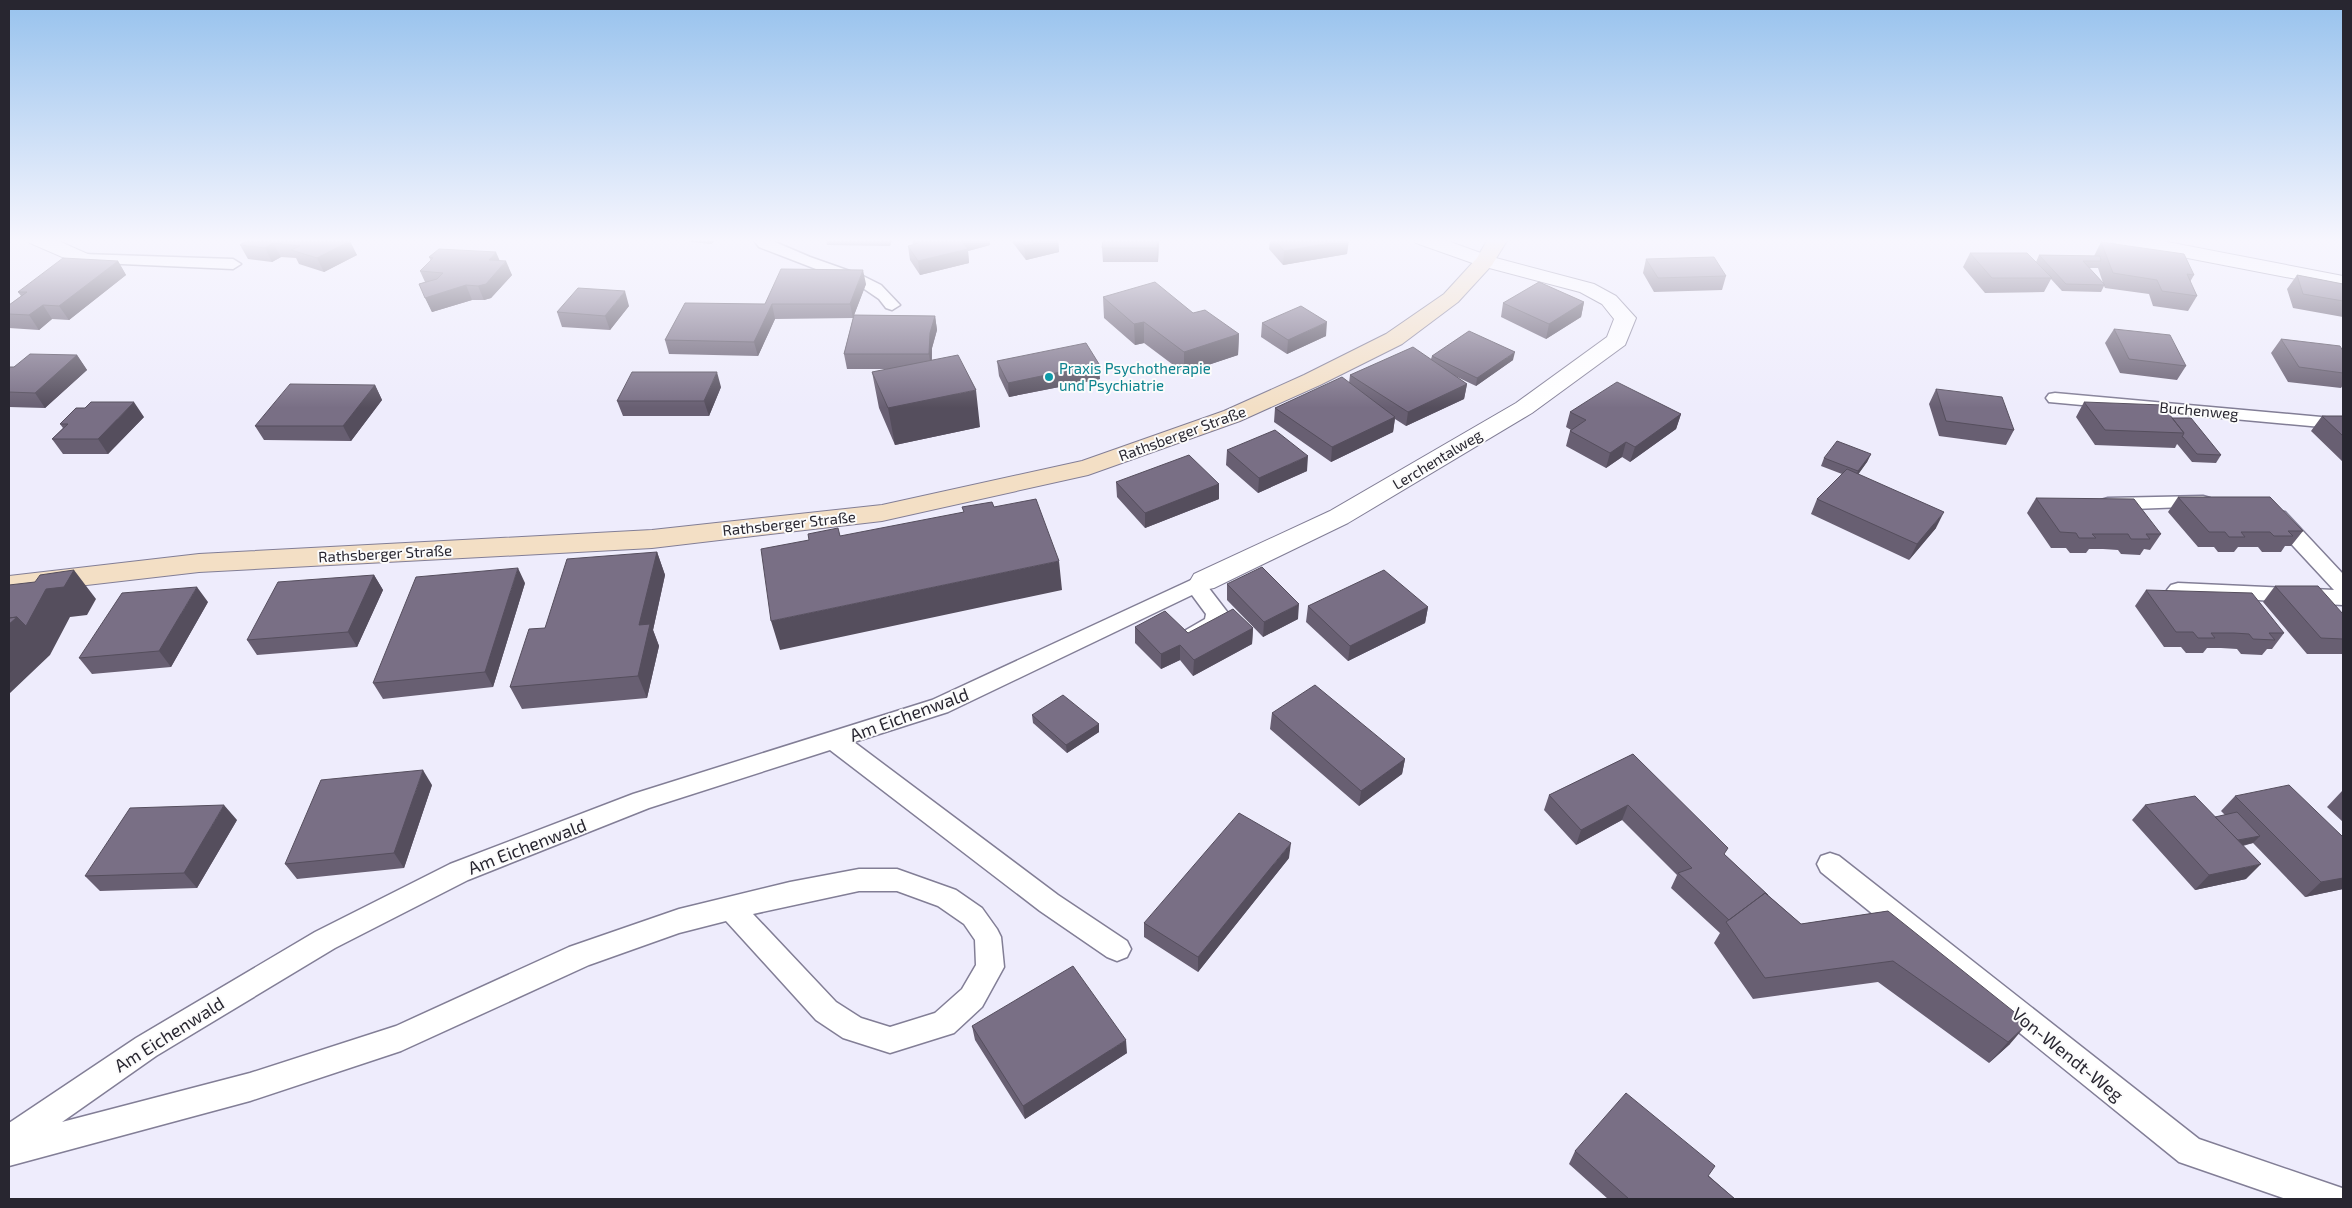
<svg xmlns="http://www.w3.org/2000/svg" width="2352" height="1208" font-family="'Exo 2',sans-serif">
<rect width="100%" height="100%" fill="#eeecfc"/>
<g fill="none" stroke-linecap="round" stroke-linejoin="round">
<g stroke="#827e96" stroke-width="3">
<path id="lane" d="M753,239H768L810,257L861,275L881,285L900,305L892,310L886,308L879,299L860,286L759,247Z
M83,254L233,259L241,264L233,269L78,262L75,259L78,256Z
M2055,393L2343,419V429L2049,402L2046,398L2049,394Z
M2203,496L2210,498L2213,502L2210,506L2108,510L2101,508L2098,504L2101,500L2108,498Z
M2278,511L2285,512L2343,574V605L2171,595L2167,590L2171,585L2178,583L2334,590L2271,522L2268,517L2271,512Z
M1204,574L1211,576L1214,581L1208,587L1228,613L1223,628C1211,635 1200,645 1186,640L1183,635L1186,630L1205,619L1206,614L1192,595L948,712L854,742L1058,895L1127,941L1131,949L1127,957L1117,961L1107,957L1040,911L830,750L649,808L468,880L335,948L156,1056L62,1122L250,1073L396,1026L569,947L679,909L790,882L859,869H897L956,890L982,908L997,929L1001,937L1004,967L982,1007L954,1033L890,1053L843,1038L816,1020L726,921L679,933L589,965L401,1051L250,1101L9,1166V1123L136,1038L315,932L450,864L633,794L932,700ZM859,891H897L938,906L964,924L975,940L976,965L962,989L935,1013L890,1027L861,1018L836,1002L753,914Z
M1830,853L1839,856L2199,1139L2342,1188L2343,1199H2286L2179,1162L1821,872L1817,864L1821,856Z"/>
</g>
<g stroke="#827e96" stroke-width="2">
<path id="street" d="M27,239H54L90,255L93,259L90,263L83,265L76,263L30,243Z
M1413,239H1442L1492,257L1594,284L1616,296L1636,318L1625,345L1532,413L1348,523L1214,588L1204,590L1194,588L1190,581L1194,574L1330,511L1516,403L1607,337L1614,319L1602,304L1580,292L1478,265L1416,243Z
M2110,239H2152L2343,276V288L2120,245L2113,243Z"/>
</g>
<g stroke="#827e96" stroke-width="2">
<path id="secondary" d="M1488,239H1508L1492,265L1458,302L1402,344L1320,385L1240,421L1088,475L882,521L652,548L199,572L9,594V576L199,554L652,530L882,505L1082,461L1224,411L1304,375L1386,334L1444,294L1477,258Z"/>
</g>
<use href="#lane" fill="#fff" fill-rule="evenodd"/>
<use href="#street" fill="#fff" fill-rule="evenodd"/>
<use href="#secondary" fill="#f3dfc5" fill-rule="evenodd"/>
</g>
<path fill="#685f72" fill-rule="evenodd" d="M249,239L344,240L357,255L324,272L299,264L296,258L281,257L272,262L248,259L240,245Z
M664,239H716L711,244Z
M826,239H892L890,246L827,245Z
M912,239H989L990,245L968,251L969,263L920,275L910,260L908,246L913,245Z
M1010,239H1058L1059,252L1026,260Z
M1103,239H1159L1158,262H1103L1102,248Z
M1270,239H1348L1347,254L1283,265L1269,249Z
M2101,242L2194,275L2190,282L2197,296L2188,311L2153,306L2149,294L2105,288L2104,286L2101,292L2062,291L2051,279L2044,292L1985,293L1963,267L1970,253L2036,262L2039,255L2094,256ZM2089,268H2098L2103,283Z
M429,257L500,261L512,275L491,298L484,300H472L432,312L419,284L425,282L420,271L431,261Z
M1646,259L1726,276L1722,290L1654,292L1643,273Z
M118,261L126,275L69,320L52,319L39,330L9,328V305L21,296L18,292Z
M2297,275L2343,284V317L2293,308L2287,289Z
M866,284L854,315L935,316L937,330L932,348V360L980,427L895,445L879,408L872,372L889,369H847L844,354L853,318L775,319L758,356L669,354L665,340L765,304Z
M1103,297L1193,313L1239,334L1238,355L1184,373L1144,343L1135,345L1104,318Z
M1584,302L1581,317L1546,339L1501,317L1503,303Z
M629,306L610,330L562,327L557,312Z
M1262,323L1326,336L1287,354L1261,337Z
M2114,329L2186,366L2177,380L2120,373L2105,343Z
M2281,339L2343,351V385L2341,388L2288,382L2271,353Z
M77,355L87,370L45,408L9,407V367H14Z
M1432,356L1513,360L1476,386L1455,376L1467,384L1464,399L1406,426L1395,419L1393,432L1331,462L1274,422L1275,408L1349,383L1350,375L1431,359Z
M997,361L1100,379L1009,397L999,376Z
M375,385L382,400L351,441L264,440L255,426Z
M721,387L709,416H623L617,401Z
M1936,389L2014,430L2006,445L1939,436L1929,404Z
M2084,402L2172,418L2221,455L2216,463L2192,462L2178,445L2177,444L2175,448L2095,445L2076,417Z
M1570,412L1681,414L1676,429L1630,462L1622,457L1606,468L1566,446L1570,431L1571,430L1566,427Z
M2322,416H2343V462L2311,431Z
M144,417L108,454H63L52,439L63,428L60,424Z
M1227,450L1307,471L1258,493L1226,465Z
M1871,454L1867,462L1858,474L1936,528L1909,560L1811,514L1817,499L1842,474L1821,466L1824,458Z
M1116,482L1219,484V499L1145,528L1117,497Z
M2178,497L2303,531L2291,546H2285L2281,552H2262L2258,547H2238L2234,552H2218L2214,547H2198L2168,512Z
M2036,498L2161,534L2150,550L2144,549L2140,555L2121,554L2118,550L2103,549H2089L2086,553H2070L2066,548H2051L2027,513Z
M657,552L665,575L653,630L659,646L647,698L522,709L510,687L545,628Z
M374,575L383,590L357,647L257,655L247,640Z
M525,583L493,687L383,699L373,683Z
M1227,584L1298,619L1263,637L1227,600Z
M2275,586L2343,614V654H2307L2263,602Z
M2146,590L2284,633L2272,649H2267L2262,655L2241,654L2237,649L2221,648H2207L2203,653H2186L2181,647H2164L2135,606Z
M208,602L171,667L92,674L79,658Z
M1308,606L1428,607L1425,623L1348,661L1306,622Z
M1135,627L1188,633L1253,628L1252,644L1193,676L1180,660L1161,669L1135,643Z
M1272,713L1405,759L1402,774L1359,806L1270,729Z
M1032,715L1099,724V732L1067,753L1033,723Z
M1633,754L1724,854L1768,895L1801,924L1888,911L2010,1044L1989,1063L1878,982L1753,999L1714,943L1720,933L1671,888L1677,875L1622,820L1576,845L1544,810L1549,795Z
M432,785L404,868L297,879L285,864Z
M2342,791H2343V822L2327,807Z
M2235,796L2343,837V889L2305,897L2253,843L2243,846L2246,879L2195,890L2132,820L2145,805L2215,817L2225,815L2221,811Z
M237,820L197,888L100,891L85,876Z
M1289,858L1198,972L1144,937V923Z
M972,1026L1127,1053L1025,1119L975,1040Z
M1575,1151L1709,1176L1735,1199H1608L1569,1164Z"/>
<path fill="#554e5d" d="M331,239H344L346,243L350,241L357,255L324,272L317,258Z
M710,239H716L711,244Z
M888,239H892L890,246Z
M960,239H989L990,245L968,251L969,263L920,275L918,261Z
M1055,239H1058L1059,252L1026,260L1024,246Z
M1158,239H1159L1158,262L1157,248Z
M1349,240L1347,254L1283,265L1284,251Z
M273,243L281,257L272,262L265,248Z
M496,252L502,266L506,261L512,275L491,298L484,300L478,286L489,260Z
M118,261L126,275L69,320L59,306Z
M863,270L866,284L853,318L850,304Z
M466,285L472,300L432,312L425,298Z
M625,291L629,306L610,330L605,316Z
M1584,302L1581,317L1546,339L1549,324Z
M772,304L775,319L758,356L754,342Z
M43,305L52,319L39,330L29,315Z
M935,316L937,330L932,348L931,368L929,354L930,333Z
M1144,322V343L1135,345L1134,324Z
M1327,322L1326,336L1287,354L1288,340Z
M1239,334L1238,355L1184,373V352Z
M1515,352L1513,360L1476,386L1477,378Z
M77,355L87,370L45,408L35,393Z
M1099,364L1100,379L1009,397L1008,383Z
M717,372L721,387L709,416L704,401Z
M1467,384L1464,399L1406,426L1408,412Z
M375,385L382,400L351,441L343,426Z
M976,390L980,427L895,445L888,408Z
M134,402L144,417L108,454L98,439Z
M1681,414L1676,429L1630,462L1635,447Z
M1395,417L1393,432L1331,462L1332,447Z
M1626,442L1622,457L1606,468L1610,453Z
M1871,454L1867,462L1855,479L1858,471Z
M1308,456L1307,471L1258,493L1259,478Z
M1219,484V499L1145,528V513Z
M1944,512L1936,528L1909,560L1917,544Z
M657,552L665,575L653,630L659,646L647,698L638,676L639,625Z
M1059,561L1062,590L780,650L771,621Z
M518,568L525,583L493,687L485,672Z
M74,570L96,599L87,615L70,617L50,655L9,694V624L46,589Z
M374,575L383,590L357,647L348,632Z
M197,587L208,602L171,667L159,651Z
M1299,604L1298,619L1263,637L1264,622Z
M1428,607L1425,623L1348,661L1350,646Z
M1253,628L1252,644L1193,676L1194,660Z
M1180,645V660L1161,669V654Z
M1099,724V732L1067,753L1066,745Z
M1405,759L1402,774L1359,806L1361,791Z
M423,770L432,785L404,868L394,853Z
M224,805L237,820L197,888L184,873Z
M1628,805L1622,820L1576,845L1581,830Z
M2260,836L2253,843L2219,850L2226,843Z
M1291,843L1289,858L1198,972V957Z
M2261,864L2246,879L2195,890L2209,875Z
M2343,878V889L2305,897L2321,882Z
M2028,1023L2010,1044L1989,1063L2008,1042Z
M1126,1040L1127,1053L1025,1119L1023,1106Z"/>
<path fill="#796f85" stroke="#554e5d" d="M249,239H342L350,241L317,258L291,250L300,246L273,243L265,248L240,245Z
M916,239H960L968,249L918,261L908,246L919,243Z
M1019,239H1055L1024,246Z
M1103,239H1158L1157,248H1102Z
M1274,239H1348L1349,240L1284,251Z
M2101,242L2184,254L2194,275L2187,274L2197,296L2162,291L2157,280L2113,273Z
M439,249L496,252L489,260L506,261L486,284L478,286L466,285L425,298L419,284L437,279L443,273L420,271L433,258L429,257Z
M1970,253H2027L2052,278H1992Z
M2039,255L2100,256L2101,261H2083L2105,285L2066,284Z
M1714,257L1726,276L1658,278L1646,259Z
M63,258L118,261L59,306L43,305L29,315L9,314V305L27,292H18Z
M781,269L863,270L850,304H772L754,342L665,340L685,303L765,304Z
M2297,275L2343,284V301L2303,294Z
M1155,282L1193,313L1205,310L1239,334L1184,352L1144,322L1134,324L1103,297Z
M1539,282L1584,302L1549,324L1503,303Z
M578,288L625,291L605,316L557,312Z
M1301,306L1327,322L1288,340L1262,323Z
M854,315L935,316L930,333L929,354H844Z
M2114,329L2170,335L2186,366L2129,359Z
M1469,331L1515,352L1477,378L1432,356Z
M2281,339L2340,346L2343,351V373L2299,367Z
M1086,343L1099,364L1008,383L997,361Z
M1413,347L1467,384L1408,412L1350,375Z
M30,354L77,355L35,393L9,392V367H14Z
M958,355L976,390L888,408L872,372Z
M632,372H717L704,401H617Z
M1342,377L1395,417L1332,447L1275,408Z
M1617,382L1681,414L1635,447L1626,442L1610,453L1570,431L1586,420L1570,412Z
M290,384L375,385L343,426H255Z
M1936,389L2002,397L2014,430L1946,421Z
M91,402H134L98,439H52L68,424H60L76,408H85Z
M2084,402L2162,405L2184,433L2105,430Z
M2322,416H2343V436Z
M2172,418H2191L2221,455L2197,454L2183,437H2182L2184,433Z
M1275,430L1308,456L1259,478L1227,450Z
M1837,441L1871,454L1858,471L1824,458Z
M1189,455L1219,484L1145,513L1116,482Z
M1847,469L1944,512L1917,544L1817,499Z
M2178,497H2270L2303,531H2288L2293,536H2274L2270,532H2241L2245,537H2229L2225,532H2209Z
M2036,498L2134,499L2161,534H2146L2150,539H2131L2128,534H2092L2096,538H2079L2076,533L2060,532Z
M1036,499L1059,561L771,621L761,549L809,540L808,534L838,528L840,536L964,512L962,507L992,502L994,507Z
M657,552L639,625L650,624L638,676L510,687L529,629L545,628L567,559Z
M1262,567L1299,604L1264,622L1227,584Z
M518,568L485,672L373,683L416,577Z
M74,570L64,587L46,589L26,626L17,617L9,618V585L35,582L40,575Z
M1384,570L1428,607L1350,646L1308,606Z
M374,575L348,632L247,640L278,582Z
M2275,586H2318L2343,614V639L2321,638Z
M197,587L159,651L79,658L122,593Z
M2146,590L2252,593L2284,633H2269L2275,640L2253,639L2249,634L2234,633H2211L2215,638H2198L2193,632H2176Z
M1233,609L1253,628L1194,660L1180,645L1161,654L1135,627L1165,611L1188,633Z
M17,617L9,624V618Z
M1315,685L1405,759L1361,791L1272,713Z
M1063,695L1099,724L1066,745L1032,715Z
M1633,754L1728,848L1724,854L1768,895L1765,893L1729,920L1678,873L1692,868L1628,805L1581,830L1549,795Z
M423,770L394,853L285,864L321,780Z
M2289,785L2343,837V878L2321,882L2235,796Z
M2195,796L2261,864L2209,875L2145,805Z
M224,805L184,873L85,876L130,808Z
M2237,812L2260,836L2238,840L2215,817Z
M1239,813L1291,843L1198,957L1144,923Z
M1765,893L1801,924L1888,911L2028,1023L2008,1042L1893,961L1765,978L1726,922Z
M1073,966L1126,1040L1023,1106L972,1026Z
M1626,1093L1715,1166L1708,1176L1735,1199H1629L1575,1151Z"/>
<linearGradient id="sky" x2="0" y2="1"><stop stop-color="#97c2ed"/><stop offset="0.59" stop-color="#f7f6fe"/><stop offset="1" stop-color="#f7f6fe" stop-opacity="0"/></linearGradient>
<rect width="2352" height="408" fill="url(#sky)"/>
<circle fill="#0f9aa8" stroke="#fbfbfb" stroke-width="2" cx="1049" cy="377" r="5"/>
<g text-anchor="middle" dominant-baseline="central" stroke-width="4" stroke-linejoin="round" paint-order="stroke">
<g font-size="15" fill="#0d838f" stroke="#fbfbfb" text-anchor="start">
<text x="1059" y="368">Praxis Psychotherapie<tspan x="1059" dy="17">und Psychiatrie</tspan></text>
</g>
<g font-size="15" fill="#282630" stroke="#fbfbfb">
<text transform="translate(2199 410) rotate(5)">Buchenweg</text>
<text transform="translate(1182 433) rotate(-20)">Rathsberger Straße</text>
<text transform="translate(1437 459) rotate(-31)">Lerchentalweg</text>
<text transform="translate(789 523) rotate(-6)">Rathsberger Straße</text>
<text transform="translate(385 553) rotate(-3)">Rathsberger Straße</text>
</g>
<g font-size="18" fill="#282630" stroke="#fbfbfb">
<text transform="translate(909 714) rotate(-20)">Am Eichenwald</text>
<text transform="translate(527 846) rotate(-21)">Am Eichenwald</text>
<text transform="translate(169 1034) rotate(-32)">Am Eichenwald</text>
<text transform="translate(2068 1054) rotate(39)">Von-Wendt-Weg</text>
</g>
</g>
<rect width="2352" height="1208" fill="none" stroke="#282630" stroke-width="20"/>
</svg>
